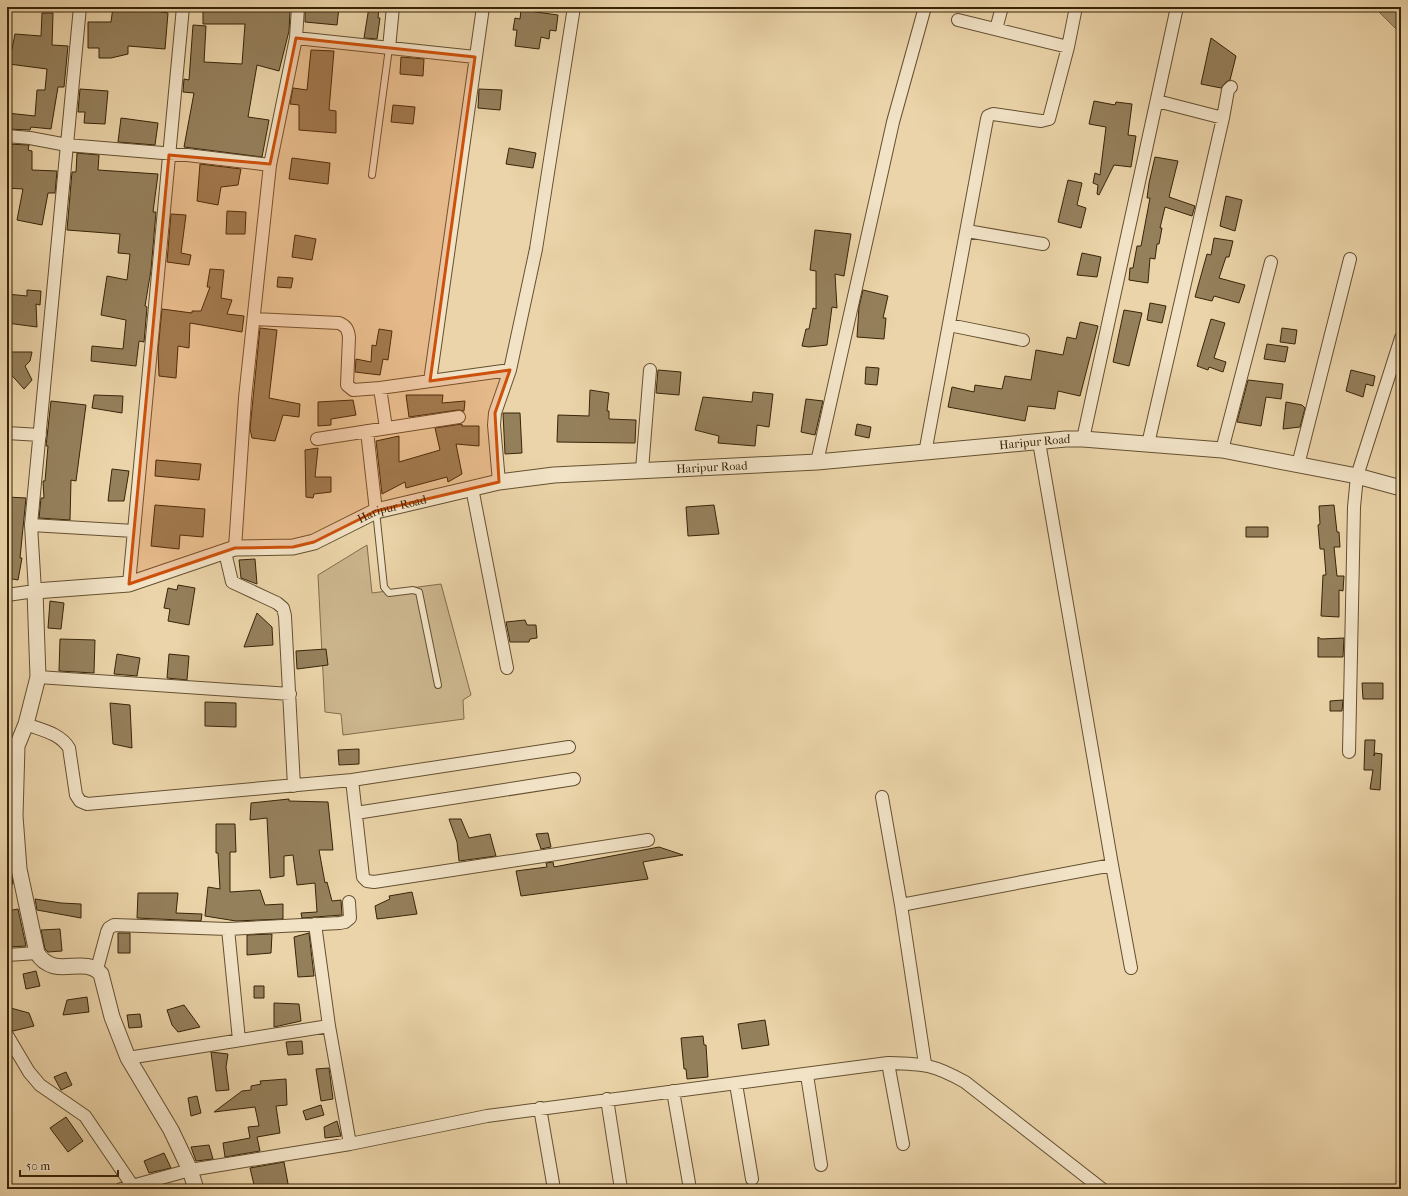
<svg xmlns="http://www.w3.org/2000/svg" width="1408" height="1196" font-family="'IM FELL French Canon',serif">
<rect width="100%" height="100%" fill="#ebd4a9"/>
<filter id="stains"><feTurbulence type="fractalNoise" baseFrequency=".005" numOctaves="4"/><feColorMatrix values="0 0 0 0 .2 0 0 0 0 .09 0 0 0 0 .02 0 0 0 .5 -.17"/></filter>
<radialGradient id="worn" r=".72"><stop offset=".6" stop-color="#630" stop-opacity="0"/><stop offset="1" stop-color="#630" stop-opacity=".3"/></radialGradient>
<path fill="#ccb68e" stroke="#826d4b" d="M367,545L372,593L441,584L471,695L463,700L464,719L343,735L341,714L325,712L318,575Z"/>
<path fill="#ae9872" stroke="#7e6a48" d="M1374,7H1401V34Z"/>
<path fill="#95805c" stroke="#372408" d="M113,7H129L168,13L165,49L128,46V54L111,58H99V48H88V22H111Z
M245,7L290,11L289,31L279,71L257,65L248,117L269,120L262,157L184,147L194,93L183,92L184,79L189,80L193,25L206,26L204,62L242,64L245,24H203V8Z
M305,7H339L337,25L305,22Z
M369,7H379L378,18H380L377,39L364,38Z
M521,10L558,15L556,31L550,30L549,39L541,37L539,49L515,46L517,30H513L515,18L520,19Z
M42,13H53L52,45L68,46L64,87H58L51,129L31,127L30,130L7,129V113L35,116L37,90H45L47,69L9,64L15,34L41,36Z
M1211,38L1236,56L1230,80L1226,82L1221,88L1201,84Z
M311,50L334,51L329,110L336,111V133L299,130V105L290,104L293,88L307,90Z
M401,57L424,59L423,76L400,74Z
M80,89L108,91L105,124L84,123L85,112H78Z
M479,89L502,90L500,110L478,108Z
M1094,101L1115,105L1116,102L1132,104L1128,135L1136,136L1131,167L1114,165L1099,195L1097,194L1098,185L1093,183L1095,173L1100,175L1106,127L1089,124Z
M393,105L415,107L413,124L391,122Z
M121,118L158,123L155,145L118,142Z
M7,144L29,145L28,150L32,151V170L57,171L55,193H48L42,225L17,220L23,189L7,188Z
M509,148L536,153L533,168L506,164Z
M77,153L99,155L98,170L158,174L153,212H156L151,270L145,306L147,307L144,342L139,341L136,366L91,361L92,346L123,349L126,320L101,315L107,276L127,280L130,254L118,253L120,234L67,230L72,172H76Z
M1155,157L1178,161L1169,197L1195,206L1192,216L1165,207L1160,228H1162L1159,244H1157L1155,259L1150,258L1148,283L1129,280L1130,268H1133L1137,246H1141L1150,198H1147L1149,183Z
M292,158L330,163L328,184L289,179Z
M200,164L241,169L238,185L221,187L218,205L197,201Z
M1068,180L1082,183L1077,205L1086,208L1081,228L1058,222Z
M1226,196L1242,200L1235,231L1220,226Z
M227,211L246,212L245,234H226Z
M171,214L186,215L181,253L191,255L189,265L167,262Z
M815,230L851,234L844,276L835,274L837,308L832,307L827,345L809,347L802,346L806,329H809L813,308L816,309V271L810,270Z
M295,235L316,239L312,260L292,257Z
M1214,238L1233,241L1229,257H1226L1219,278L1245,285L1239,303L1214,296L1212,301L1195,297L1207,254L1211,255Z
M1082,253L1101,257L1097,277L1077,275Z
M210,269L224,270L221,298L232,300L227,314L244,316L242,332L190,323L189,348L178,346L176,378L159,376L158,350L162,309L192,313V311H201L210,287H207Z
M278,277L293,278L291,288L277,287Z
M27,290L41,291L40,305L36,304L37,327L7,323V294L27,296Z
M863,290L888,296L883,318H886L884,339L857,337L859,307Z
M1150,303L1166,306L1162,323L1147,320Z
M1124,310L1142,313L1129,366L1113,362Z
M1211,319L1225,323L1214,358L1226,362L1223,372L1209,367L1208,370L1197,366Z
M1080,322L1098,326L1080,396L1058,391L1055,409L1028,406L1025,421L948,407L952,387L974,392L975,385L1002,389L1005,376L1031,380L1036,350L1063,355L1067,337L1076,339Z
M260,328L277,330L269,398L300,404L299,417L283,415L275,441L252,438L250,429Z
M1282,328L1297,330L1295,344L1280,342Z
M379,329L392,331L388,360L383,359L380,375L355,372L356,359L371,362L372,345L376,346Z
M1267,344L1288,347L1285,362L1264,359Z
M7,352H32L30,361L25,366L32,380L24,389L7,370Z
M866,367L879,368L877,385L865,384Z
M658,370L681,372L679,395L656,393Z
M1351,370L1375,376L1373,386L1366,384L1363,397L1346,391Z
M1248,380L1283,384L1281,399L1266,397L1261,426L1237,422Z
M590,390L609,393L607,411H609V419L636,420L635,443L557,442L558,415L589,416Z
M753,392L773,394L769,427L757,425L755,446L718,443L719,436L695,430L703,397L752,402Z
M94,395L123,396L122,413L92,408Z
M406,395H443L442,403L465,401L464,411L458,410L409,417Z
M806,399L823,401L815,435L801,432Z
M353,400L356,415L331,419V425L318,426V402Z
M51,401L86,405L76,481L71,480L70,520L39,518L41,498H44L43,481H45L48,446H46Z
M1286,402L1302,405L1305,408L1300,427L1283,429Z
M503,413H520L522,453L505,454Z
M462,424V426H479V446L456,444L462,474L448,482L447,477L406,488L405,482L382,494L376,441L399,436V462L440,450L435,428Z
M857,424L871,427L869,438L855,435Z
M318,448L315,477H331V492L314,494L313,498L306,497L305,450Z
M156,460L201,464L199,480L155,476Z
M112,469L129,471L124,501H108Z
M7,497L26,498L20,558H22L18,580L7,578Z
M155,505L205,509L203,537L180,535L179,549L151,546Z
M714,505L719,534L688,536L686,507Z
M1334,505L1337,532H1339L1340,547H1334L1337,576H1344L1343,591L1339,590V617L1321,616L1323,575H1326L1324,549H1320L1318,525L1320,524L1319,506Z
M1246,527H1268V537H1246Z
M255,559L257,584L241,578L239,560Z
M178,585L195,588L189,625L168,621L170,609L164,608L168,588L177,590Z
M50,601L64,603L61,629L48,628Z
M257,613L272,627L273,645L244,647Z
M525,620L527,625H536L537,638L530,639L529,642H510L506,622Z
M1318,637L1321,639L1344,638L1343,657H1318Z
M60,639L95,640L94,673L59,671Z
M326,649L328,665L297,669L296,651Z
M117,654L140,658L137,676L114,674Z
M169,654L189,656L187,680L167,678Z
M1362,683H1383V699H1363Z
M1343,700L1342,711H1330V701Z
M205,702L236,703V727L205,726Z
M110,703L130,705L132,748L113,744Z
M1365,740H1375L1374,756L1375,753L1382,754L1380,790L1370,789L1373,770H1364Z
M359,749V764L339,765L338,750Z
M289,799V801L328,802L333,850H319L325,883L327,882L332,901L341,900L342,915L302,918L301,913L317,912L315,883L297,885L293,855L284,856V876L270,878L267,818L250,820L251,803Z
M449,819H461L469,838L490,834L496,856L459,861L457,842Z
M216,824H235L236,852H230V892L260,890L265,905L283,904V919L236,921L205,916L208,887L220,889L218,853H216Z
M548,833L551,847L541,849L536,834Z
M659,847L683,855L643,862L648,879L521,896L516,871L547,867L546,863L553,862L554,867Z
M7,852H9L13,884L7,885Z
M412,892L417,914L377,919L375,906L390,899L389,896Z
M138,893H178L176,913L202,914L201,921L137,918Z
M35,899L61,903L81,904V918L37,910Z
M18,909L26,946L7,947V911Z
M60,929L62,951L48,952L45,949L41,930Z
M118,933H130V953H118Z
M309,933L314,976L298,977L294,937Z
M272,934L271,953L247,955V935Z
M36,971L40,986L26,989L23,974Z
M254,986H264V998H254Z
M87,997L89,1012L63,1015L67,1000Z
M274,1003L299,1004L301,1021L274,1027Z
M184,1005L200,1027L178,1032L172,1025L167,1010Z
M7,1007L29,1013L34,1026L13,1031L7,1028Z
M140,1014L142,1027L129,1028L127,1015Z
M765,1020L769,1045L742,1049L738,1024Z
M703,1036L704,1045H706L708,1077L687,1079L686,1069H684L681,1038Z
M302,1041L303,1054L288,1055L286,1042Z
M211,1052L228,1054L226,1067L229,1090L216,1091Z
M329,1068L333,1099L321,1101L316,1069Z
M66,1072L72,1085L61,1090L54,1077Z
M286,1079L287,1105L276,1106L280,1133L257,1137L260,1151L225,1157L223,1143L250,1138L248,1127L259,1126L255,1107L214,1112L242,1091L251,1090V1086L261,1084L260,1081Z
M197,1096L201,1113L191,1116L188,1098Z
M321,1105L324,1115L306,1120L303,1111Z
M66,1117L83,1141L68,1152L50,1128Z
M337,1121L341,1136L325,1138L324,1127Z
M209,1145L213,1159L196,1161L191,1147Z
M164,1153L171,1168L149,1173L144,1161Z
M284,1162L289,1189H255L250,1168Z"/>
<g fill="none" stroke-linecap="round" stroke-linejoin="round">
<g stroke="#645030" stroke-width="8">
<path id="service" d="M372,175L389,48
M376,511L384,587L389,593L413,590L419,592L438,685"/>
</g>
<g stroke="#645030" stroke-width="14">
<path id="minor" d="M958,20L1068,47
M996,29L1002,7
M296,38L475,57
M389,48L393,7
M1157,101L1223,118
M7,136L30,138L67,145L187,155L270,165
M967,231L1043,244
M254,319L339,323C346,326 348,329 349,337L347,385L353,390L380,388L510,370
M949,325L1023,340
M430,381L483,7
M380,388L386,428
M367,431L376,511
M7,433L40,435
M317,439L459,417
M1083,439L1177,7
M1039,442L1112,865L1131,968
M1148,444L1223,118L1228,90L1231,87
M1222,450L1271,262
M925,453L987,119L988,116L993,114L1041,121L1049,119L1068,47L1076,7
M817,462L893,122L925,7
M1298,465L1350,259
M642,470L650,370
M499,482L494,425L495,413L510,370L536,249L574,7
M472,488L507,668
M31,525L134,531
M235,548L245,398L270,165L296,38L298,7
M225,552L232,582L277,603L283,608L285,616L294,786
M129,584L183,7
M7,595L35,591L31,525L80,7
M38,677L290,694
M26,724C41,730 60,733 69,748L76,795L80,801L87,804L352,780L569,747
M1349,752L1354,507L1357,476L1401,338
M352,780L363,877L367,881L374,882L648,840
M882,797L901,905L925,1064
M356,813L574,779
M901,905L1112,865
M315,924L329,1026L350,1144
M228,929L239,1040
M7,955L37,953
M97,969L107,932L109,928L114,925L228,929L340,923L345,922L350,918L349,902
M7,1035L29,1072L40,1085L85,1116L132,1185
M128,1058L329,1026
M888,1063L903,1144
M807,1075L821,1165
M736,1084L752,1179
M673,1091L690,1189
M607,1099L621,1189
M540,1108L554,1189
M121,1189L190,1170L350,1144L487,1116L888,1063C924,1064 933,1064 965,1082L1102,1189"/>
</g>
<g stroke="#645030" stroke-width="17">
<g id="tertiary">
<path id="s1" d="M196,1189L190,1170L171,1130L128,1058L112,1017L101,974C83,954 55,981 37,953L19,869L15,816L17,746L26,724L38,677L35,591L129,584L235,548L293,547L314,542L376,511L499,482L554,475L817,462L1066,439H1083L1222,450L1357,476L1401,488"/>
</g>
</g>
<use href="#service" stroke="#f2e3c7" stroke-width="6"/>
<use href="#minor" stroke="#f2e3c7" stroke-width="12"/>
<use href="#tertiary" stroke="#f2e3c7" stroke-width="15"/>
</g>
<path fill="#cd510b" fill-opacity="0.2" stroke="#cd510b" stroke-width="3" stroke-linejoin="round" d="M296,38L475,57L430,381L510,370L495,413L499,482L376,511L314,542L293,547L235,548L129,584L169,155L270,164Z"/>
<g text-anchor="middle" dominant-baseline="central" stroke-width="3" stroke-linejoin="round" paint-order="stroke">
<g font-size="12" fill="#372408" stroke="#f2e3c7">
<text stroke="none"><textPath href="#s1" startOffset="1694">Haripur Road</textPath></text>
<text stroke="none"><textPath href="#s1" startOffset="1370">Haripur Road</textPath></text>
<text stroke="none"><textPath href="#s1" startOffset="1046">Haripur Road</textPath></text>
</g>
</g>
<rect width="1408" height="1196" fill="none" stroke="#ebd4a9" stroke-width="24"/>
<rect x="8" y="8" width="1392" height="1180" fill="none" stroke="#372408" stroke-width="2"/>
<rect x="12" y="12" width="1384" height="1172" fill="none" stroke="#372408"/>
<path d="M20 1170v6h98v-6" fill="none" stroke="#372408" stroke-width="2"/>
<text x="26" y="1170" font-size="12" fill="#372408" stroke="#f2e3c7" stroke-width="3" paint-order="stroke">50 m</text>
<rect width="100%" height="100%" filter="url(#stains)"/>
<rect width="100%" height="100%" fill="url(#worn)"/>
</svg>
